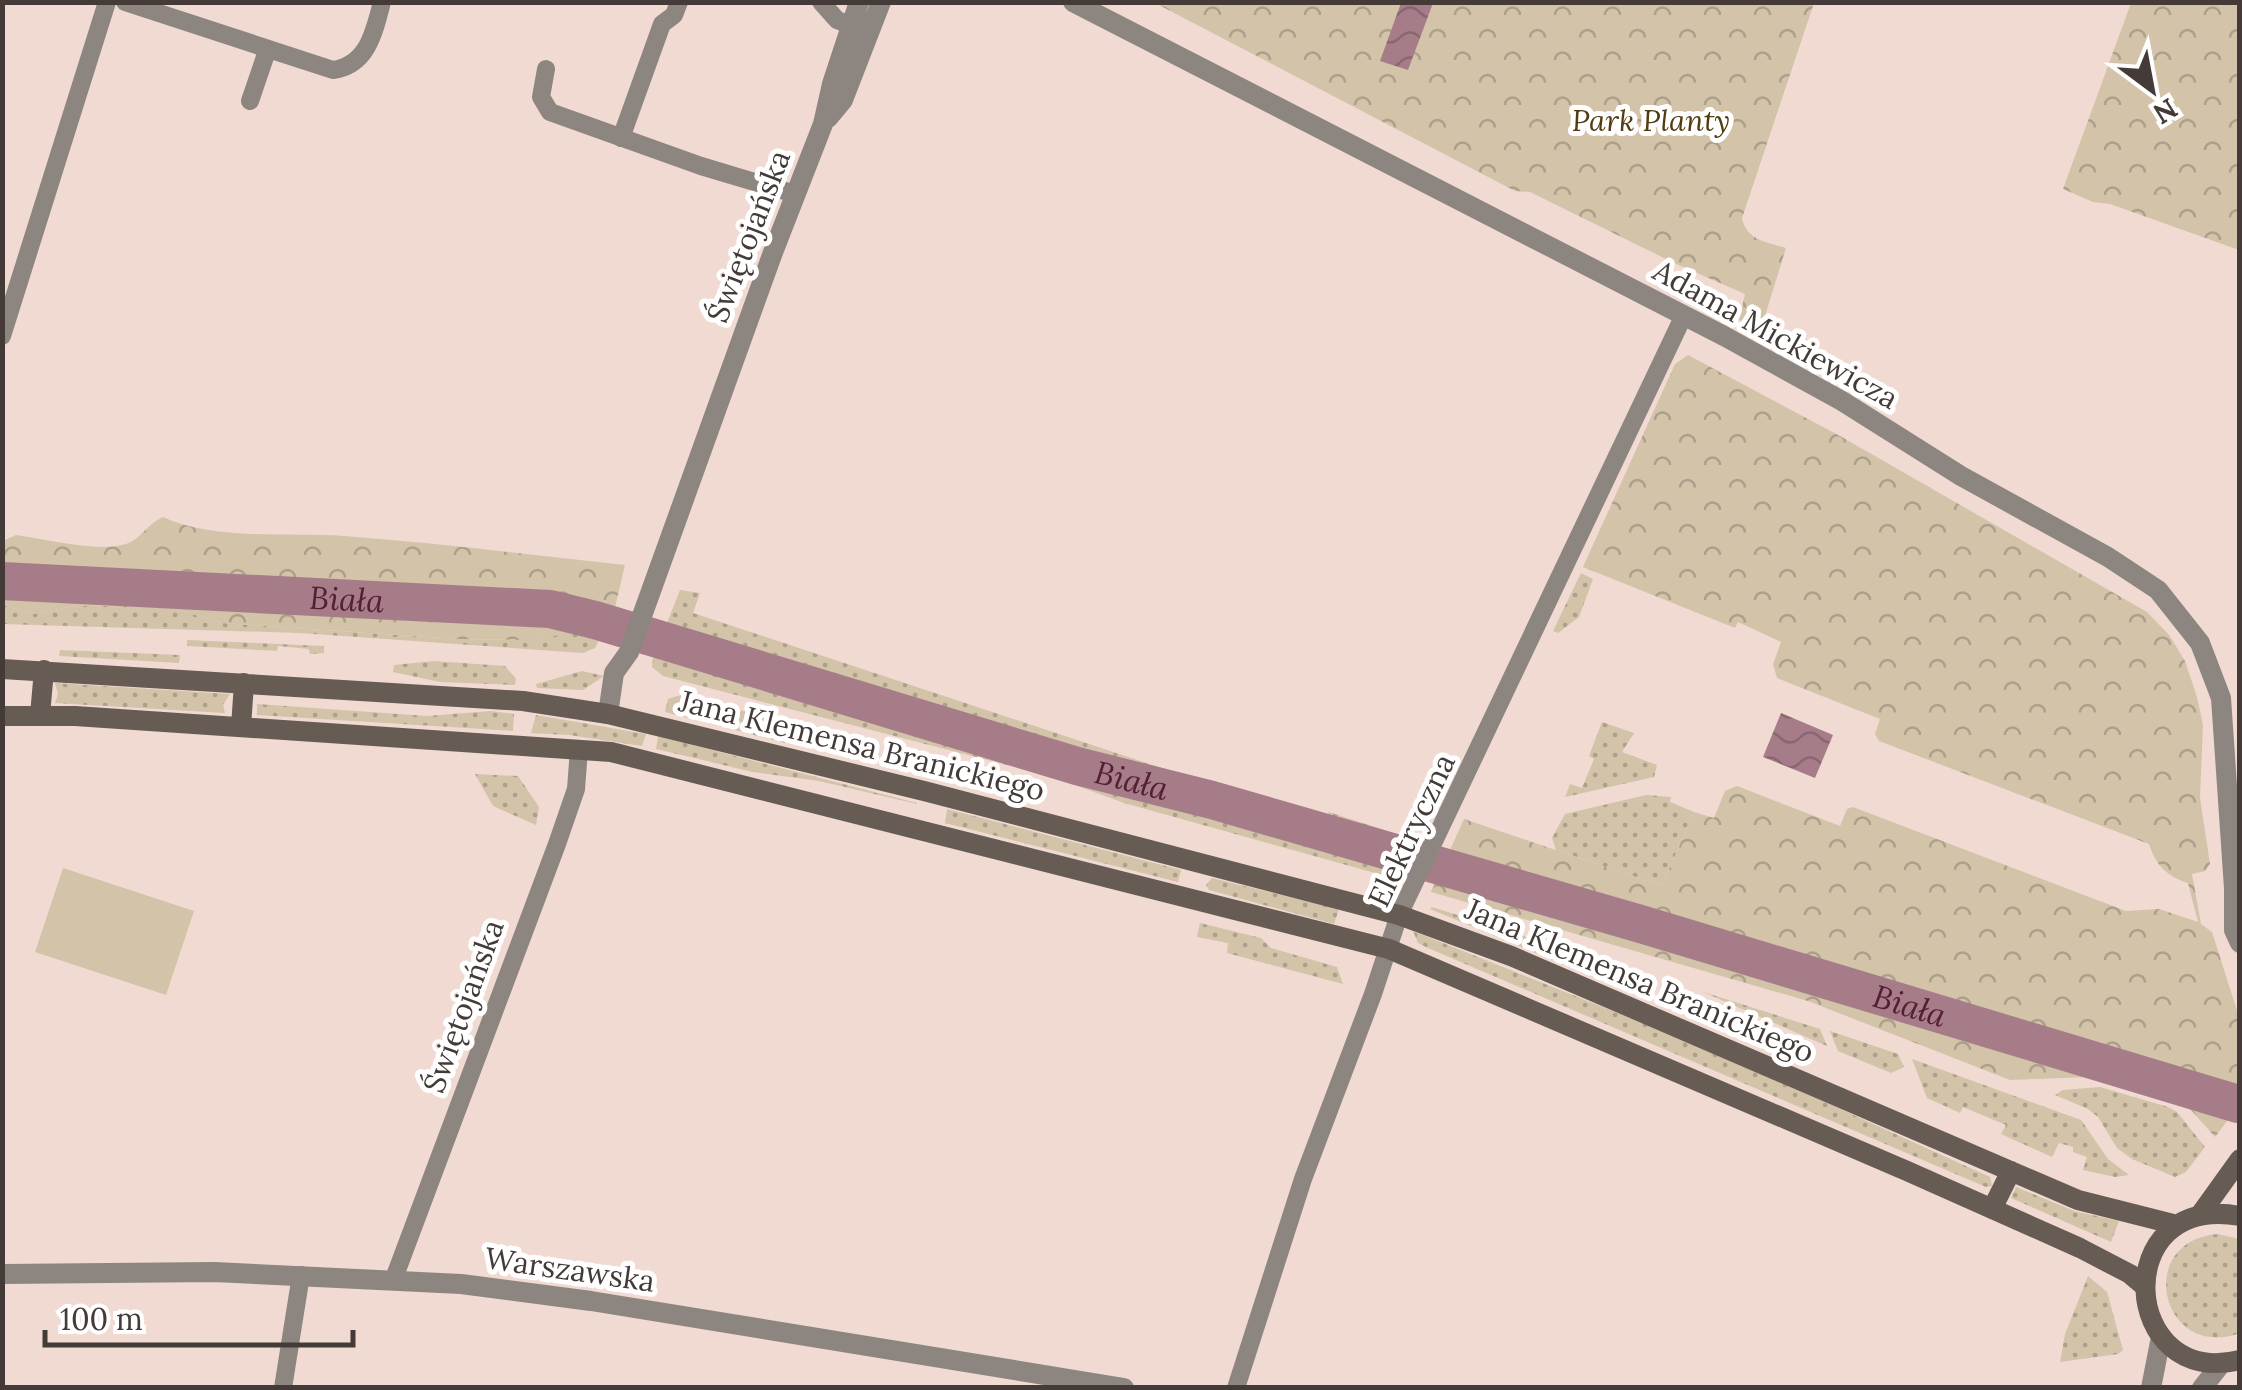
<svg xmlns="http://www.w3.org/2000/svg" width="2242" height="1390" font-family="Lora,serif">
<defs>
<pattern id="grass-dots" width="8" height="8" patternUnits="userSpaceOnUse" patternTransform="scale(2.5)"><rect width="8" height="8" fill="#d2c3a9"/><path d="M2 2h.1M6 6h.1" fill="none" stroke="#aca08b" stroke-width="1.8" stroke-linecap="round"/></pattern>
<pattern id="forest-crowns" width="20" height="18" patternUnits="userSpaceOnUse" patternTransform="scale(2.5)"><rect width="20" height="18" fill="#d2c3a9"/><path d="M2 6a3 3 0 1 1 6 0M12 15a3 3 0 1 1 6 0" fill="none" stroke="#aca08b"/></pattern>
<pattern id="water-waves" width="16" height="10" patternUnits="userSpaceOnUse" patternTransform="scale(2.5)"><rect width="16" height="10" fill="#a57c88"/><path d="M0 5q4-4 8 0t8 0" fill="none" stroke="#886770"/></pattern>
</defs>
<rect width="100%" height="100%" fill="#f1dad2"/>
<path fill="url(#grass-dots)" d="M1581,573L1593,579L1579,617L1558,633L1553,631Z
M680,590L700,593L693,613L1325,822L1329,812L1406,837L1410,832L1414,834L1393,878L1124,803L1053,777L663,676L652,667V661Z
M3,605L33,614L75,606L162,605L222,623L457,639L535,640L568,632L611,627L605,643L599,640L595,648L583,653L300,633L3,624Z
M187,640L324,646V653L310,654L309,649L278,646L277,651L187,646Z
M60,650L180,655L179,663L59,656Z
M434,661L505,666L516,679L515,685L440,682L393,672L394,665Z
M582,671L604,676L583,690L537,688L536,684Z
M55,683L230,694L223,705L225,713L55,703L58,694Z
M682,695L774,719L786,741L785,743L665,712L668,699Z
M257,704L427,716L491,711L514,714L513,731L257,715Z
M536,715L646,734L642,746L569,735L531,733Z
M1602,722L1634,733L1622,752L1657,765L1654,777L1565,797L1570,784L1582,788L1594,759L1589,756Z
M658,736L917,803V804L819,781L753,772L656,749Z
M475,774L518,776L539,807L536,825L493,806Z
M1646,795L1671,797L1670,802L1694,812L1662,886L1556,850L1552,838L1565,814Z
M947,809L1181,870L1178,882L945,823Z
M1212,878L1339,909L1334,924L1209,890L1206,885Z
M1432,907L1616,965L1623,982L1618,987L1430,909Z
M1200,923L1261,938L1271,948L1337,967L1343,984L1227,953L1228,943L1197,937Z
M1413,931L1710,1050L1990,1177L1992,1186L1986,1187L1428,948L1418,943Z
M1703,992L1820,1029L1827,1046Z
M1830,1031L1898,1054L1904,1067L1891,1073L1838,1051Z
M1912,1059L2081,1120L2108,1159L2129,1175L2115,1177L2083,1170L2087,1157L2073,1152V1147L2059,1143L2052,1157L2001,1134L2006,1125L1963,1107L1960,1113L1927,1098Z
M2100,1087L2168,1107L2177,1112L2205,1147L2186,1172L2175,1177L2132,1159L2117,1148L2098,1117L2088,1109L2055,1095L2063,1090Z
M2016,1187L2074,1211L2119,1221L2111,1242L2011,1198Z
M2218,1234L2239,1239L2240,1333C2161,1362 2133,1241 2218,1234Z
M2088,1276L2107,1292L2123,1350L2118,1354L2060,1362L2065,1334Z"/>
<path fill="url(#forest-crowns)" d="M1155,3H1814L1742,218C1747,241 1767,242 1786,248L1760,332L1739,320L1745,294L1672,262L1530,192L1515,191Z
M2131,3H2239V250L2110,204L2093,202L2063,189Z
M1688,355L1840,436L2147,612L2169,635L2185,661L2197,697L2203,725L2200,798L2210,864L2205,871L2192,874L2201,924L2212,932L2240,1020L2239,1097L2231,1116L2215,1137L2191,1110L2174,1096L2114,1076L2010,1080L1808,1001L1431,892L1464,819L1662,886L1694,812L1714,818L1725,791L1737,786L1840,826L1847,809L1853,807L2126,911L2159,909L2198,922L2188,883C2166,876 2156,865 2149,844L1879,741L1875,734L1880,719L1777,678L1773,664L1781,642L1738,622L1735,628L1583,567L1675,364Z
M163,517C213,541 290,532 344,536C438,543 532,555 625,565L611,624L535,640L457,639L222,623L161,605L75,606L33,614L3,605V541L16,535C47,539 99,553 126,544C140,540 148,523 163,517Z"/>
<path fill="#d2c3a9" d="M63,868L194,911L166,995L35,952Z"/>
<path fill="url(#water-waves)" d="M1401,3H1433L1408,70L1380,61Z
M1781,713L1833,735L1815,778L1763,757Z"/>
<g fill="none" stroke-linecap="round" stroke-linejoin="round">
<path stroke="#a57c88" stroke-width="38" id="s1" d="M2,581L550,609L595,620L1077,766L1212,800L1644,925L2238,1104"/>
<path stroke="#8d8680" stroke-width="18" d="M125,2L333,70C368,65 374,32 382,2
M821,2L837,20L853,26
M546,69L541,97L550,112L701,166L795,194
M250,101L267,51
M621,138L662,24L674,15L679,2
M2,336L107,2
M393,1281L557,844L576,789L579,749
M283,1388L301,1275
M1236,1388L1303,1179L1373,994L1399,915L1684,315"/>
<path stroke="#8d8680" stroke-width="20" d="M1073,2L1724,336L1842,401L1961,476L2108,557L2158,590L2200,643L2221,698L2234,888V930L2240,943
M828,118L843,100L881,2
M608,714L614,673L629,652L772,255L823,124L832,84L859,2
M2,1274L214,1272L461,1284L591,1301L1124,1388
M2151,1388L2161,1337
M2202,1388L2221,1364"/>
<path stroke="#665c54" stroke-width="20" d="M2,669L523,701L608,714L924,791L1399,915L1511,956L2078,1200L2177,1225
M40,715L44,670
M2,716H75L611,752L1389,949L1907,1171L2080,1248L2130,1274L2143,1285
M241,727L244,683
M1992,1209L2011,1171
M2199,1216L2240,1159
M2240,1216C2108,1192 2120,1390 2240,1360"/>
</g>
<g text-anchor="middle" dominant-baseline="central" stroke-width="10" stroke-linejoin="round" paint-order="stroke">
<g font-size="30" font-style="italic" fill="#523c10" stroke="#fff">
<text x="1651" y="120">Park Planty</text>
</g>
<g font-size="30" fill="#443b38" stroke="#fff">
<text transform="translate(748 236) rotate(-69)">Świętojańska</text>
<text transform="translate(1776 334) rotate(29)">Adama Mickiewicza</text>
<text transform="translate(862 745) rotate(14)">Jana Klemensa Branickiego</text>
<text transform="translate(1411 830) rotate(-65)">Elektryczna</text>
<text transform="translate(1640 980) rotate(23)">Jana Klemensa Branickiego</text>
<text transform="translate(463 1006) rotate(-70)">Świętojańska</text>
<text transform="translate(570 1269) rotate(8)">Warszawska</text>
</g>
<g font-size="32" font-style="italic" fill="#551f33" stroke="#fff">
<text stroke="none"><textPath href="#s1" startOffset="345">Biała</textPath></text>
<text stroke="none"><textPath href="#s1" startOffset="1155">Biała</textPath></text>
<text stroke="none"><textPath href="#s1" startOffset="1965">Biała</textPath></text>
</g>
</g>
<rect width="2242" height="1390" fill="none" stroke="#443b38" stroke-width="10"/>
<g transform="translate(2152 90) rotate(148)" stroke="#ffffff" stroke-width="8" paint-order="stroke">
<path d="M0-8L18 38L0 25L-18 38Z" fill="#443b38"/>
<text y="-15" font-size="28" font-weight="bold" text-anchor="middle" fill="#443b38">N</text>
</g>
<path d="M45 1330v15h308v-15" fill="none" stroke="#443b38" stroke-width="5"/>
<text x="60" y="1330" font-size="30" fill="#443b38" stroke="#ffffff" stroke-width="8" paint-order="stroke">100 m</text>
</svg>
